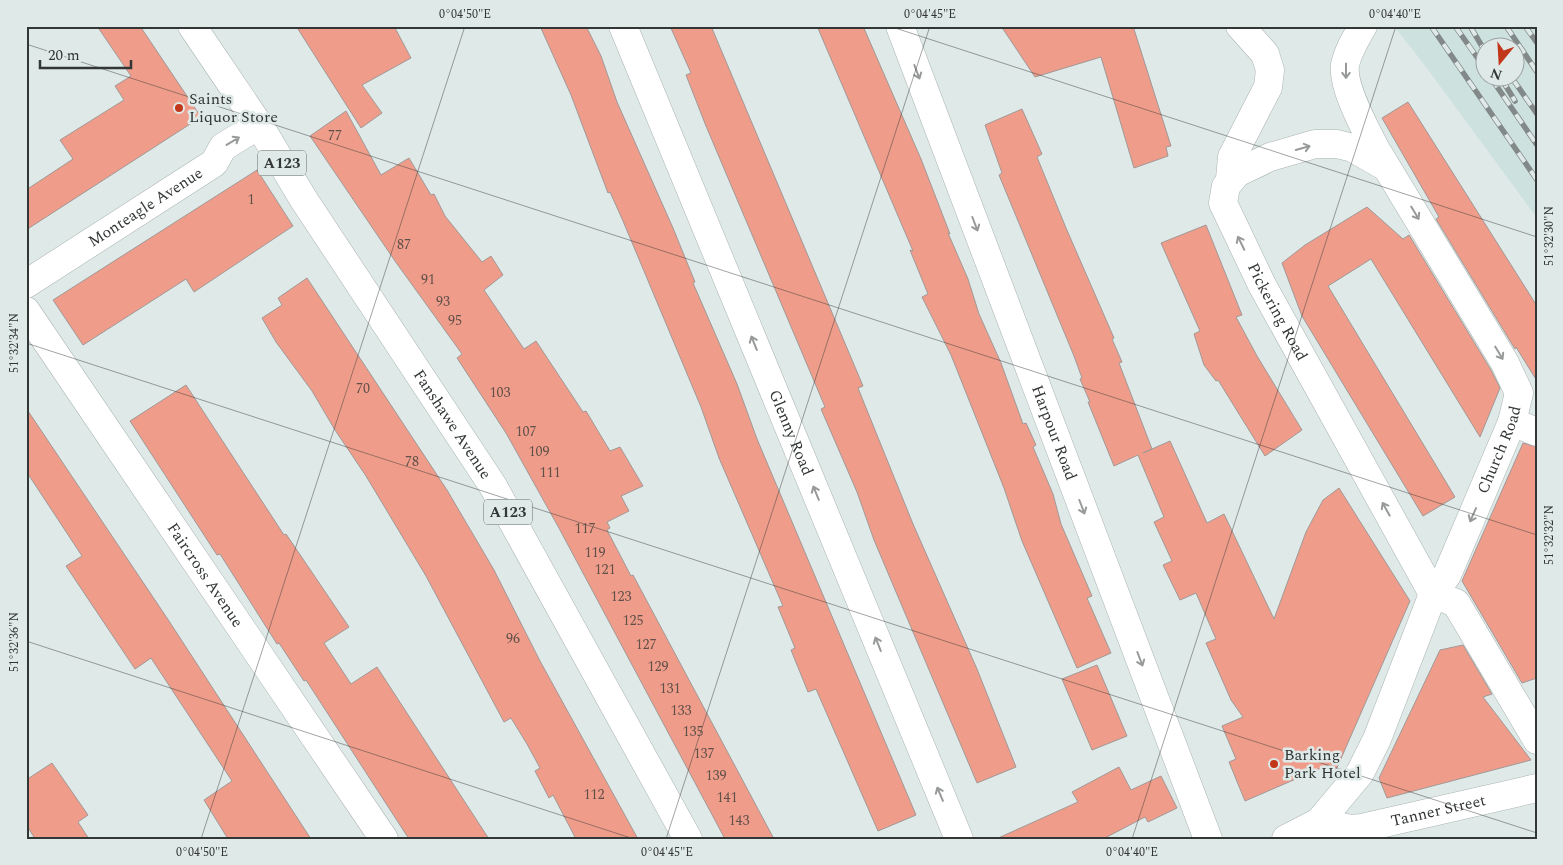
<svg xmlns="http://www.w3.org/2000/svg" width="1563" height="865" font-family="Spectral,serif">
<rect width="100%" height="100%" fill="#dfe9e8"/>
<path fill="#cde1de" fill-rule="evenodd" d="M1394,26H1537V218L1426,67ZM1486,48H1516V78H1486Z"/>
<path fill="#ef9d8a" stroke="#a19896" d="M97,26H140L201,117L26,230V190L73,159L60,140L124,100L115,86L131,76Z
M296,26H394L411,58L362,85L382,113L361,128Z
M540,26H586L601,56L617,102L673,228L695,282L693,283L737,384L757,439L916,815L878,831L816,689L808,692L791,650L795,648L778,607L783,606L719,458L701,407L623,221L610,192L608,193L571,95Z
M670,26H711L863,386L858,388L913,524L977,669L1016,767L977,783L874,540L857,492L821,409L825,407L706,126L686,75L691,73Z
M817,26H863L921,159L950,234L948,233L968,279L979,314L1001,363L1023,424L1026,423L1036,445L1033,447L1053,494L1061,524L1092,596L1087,598L1111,653L1077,668L1022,541L1004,488L951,355L922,297L928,294L910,250L913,251Z
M1001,26H1133L1171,146L1166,147L1168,156L1134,168L1101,57L1035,77Z
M1408,102L1537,306V381L1516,347L1515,349L1436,219L1439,217L1382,118Z
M1022,109L1042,154L1037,157L1066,228L1114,338L1112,339L1122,362L1119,363L1152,449L1143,453L1170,441L1207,523L1224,514L1274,619L1306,532L1323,500L1339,488L1410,601L1336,770L1328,765L1245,801L1229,762L1236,759L1222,726L1243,717L1231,700L1206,643L1216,639L1196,593L1180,600L1163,565L1172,561L1154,522L1164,517L1138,455L1114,466L1088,402H1090L1080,379L1082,378L1074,356L999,175L1002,173L985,125Z
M346,111L381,175L409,158L431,195L434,194L445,216L482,262L491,256L503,275L484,290L524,349L536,341L583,412L586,411L610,451L620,447L643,486L621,496L629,511L607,522L610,528L607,530L631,576L633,575L774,839H725L560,530L506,433L457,358L462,354L395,261L310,136Z
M257,170L293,226L194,292L186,279L83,345L53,300Z
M1367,207L1403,239L1409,235L1491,370L1500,388L1480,437L1371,259L1328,286L1455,497L1423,516L1302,316L1282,263L1305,245Z
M1206,225L1242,315L1236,317L1257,356L1302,430L1265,456L1218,380L1216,381L1204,365L1194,334L1200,331L1161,243Z
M307,278L447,490L494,570L540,661L638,839H576L553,795L549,798L535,771L540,768L527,744L511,718L504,722L426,576L366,476L335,430L312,391L276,342L262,318L282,305L278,298Z
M186,385L284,535L286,534L349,627L324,643L351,684L377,667L489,839H409L306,680L304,681L279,643L277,644L220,554L217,555L130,421Z
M26,408L167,618L311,839H228L204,800L232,781L151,658L135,669L66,566L82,556L26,471Z
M1523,443L1537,447V678L1522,683L1462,581Z
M1463,645L1492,694L1483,697L1531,760L1387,798L1379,778L1440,650Z
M1097,665L1127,736L1092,750L1062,679Z
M52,763L88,815L78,822L89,839H35L26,824V780Z
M1119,767L1131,790L1161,776L1177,808L1148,822L1145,817L1103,839H996L1078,802L1072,792Z"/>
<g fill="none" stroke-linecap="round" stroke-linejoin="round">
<g stroke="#aab4b2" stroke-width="29">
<g id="minor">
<path id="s1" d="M623,26L959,839"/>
<path id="s2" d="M900,26L1208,839"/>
<path id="s3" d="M1386,167L1353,148L1337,144H1315L1270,157L1237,173L1226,186L1223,203L1262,285L1433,594"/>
<path d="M1230,179L1232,157L1268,87L1270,70L1265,54L1240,26"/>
<path id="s4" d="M26,284L214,163L223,147L259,125"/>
<path id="s5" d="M26,311L384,839"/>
<path d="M1512,422L1537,432"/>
<path d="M1433,594L1456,603L1537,740"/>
<path id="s6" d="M1319,822L1350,829L1362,828L1537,788"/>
<path id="s7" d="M1286,839L1319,822L1360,773L1377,739L1433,594L1447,575L1512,422L1519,393L1505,363L1375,148C1365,128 1342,87 1345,65C1348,51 1356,38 1363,26"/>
</g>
</g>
<g stroke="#aab4b2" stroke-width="29">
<g id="major">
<path id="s8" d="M192,26L259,125L304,200L493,486L688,839"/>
</g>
</g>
<use href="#minor" stroke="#fff" stroke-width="28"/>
<use href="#major" stroke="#fff" stroke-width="28"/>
<g stroke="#828988" stroke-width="5.5">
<path id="rail" d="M1431,26L1537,180
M1455,26L1486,70
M1470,26L1486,53
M1506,26L1537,72
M1525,26L1537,43
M1491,78L1537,145
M1501,78L1515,101
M1512,78L1537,114"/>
</g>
<use href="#rail" stroke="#dfe9e8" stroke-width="4" stroke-dasharray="11" stroke-linecap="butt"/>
</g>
<defs><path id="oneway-shaft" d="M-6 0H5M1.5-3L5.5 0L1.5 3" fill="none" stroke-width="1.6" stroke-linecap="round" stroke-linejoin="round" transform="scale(1.25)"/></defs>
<g stroke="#989a9a">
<use href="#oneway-shaft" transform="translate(1346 71) rotate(90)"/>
<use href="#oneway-shaft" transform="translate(917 72) rotate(69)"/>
<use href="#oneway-shaft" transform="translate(233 141) rotate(-31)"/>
<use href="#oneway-shaft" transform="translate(1303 148) rotate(-16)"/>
<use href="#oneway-shaft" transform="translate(1415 213) rotate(59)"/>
<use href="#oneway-shaft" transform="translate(975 224) rotate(69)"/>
<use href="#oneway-shaft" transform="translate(1241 243) rotate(-116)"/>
<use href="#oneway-shaft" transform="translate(754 343) rotate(-112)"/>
<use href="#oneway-shaft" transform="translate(1499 353) rotate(59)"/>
<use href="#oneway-shaft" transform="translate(816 493) rotate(-112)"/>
<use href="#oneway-shaft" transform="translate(1082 507) rotate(69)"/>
<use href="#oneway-shaft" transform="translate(1386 509) rotate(-119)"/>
<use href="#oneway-shaft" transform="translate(1473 515) rotate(114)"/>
<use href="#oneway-shaft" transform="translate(878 644) rotate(-112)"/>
<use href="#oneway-shaft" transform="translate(1140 659) rotate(69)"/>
<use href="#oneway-shaft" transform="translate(940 794) rotate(-113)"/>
</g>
<path fill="none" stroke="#323635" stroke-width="1" stroke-opacity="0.45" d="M889,26L1537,237M26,44L1537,535M26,343L1537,833M26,641L634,839M201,839L465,26M666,839L930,26M1132,839L1396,26"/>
<g fill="#c2371a" stroke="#dfe9e8" stroke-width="2">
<circle cx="179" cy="108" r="5"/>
<circle cx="1274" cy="764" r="5"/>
</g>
<g text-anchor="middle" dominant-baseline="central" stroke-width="5" stroke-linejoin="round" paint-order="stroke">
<g font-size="14" fill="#61504a">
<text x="335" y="135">77</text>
<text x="251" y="199">1</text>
<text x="404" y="244">87</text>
<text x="428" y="279">91</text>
<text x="443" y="301">93</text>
<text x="455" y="320">95</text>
<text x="363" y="388">70</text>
<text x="500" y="392">103</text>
<text x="526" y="431">107</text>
<text x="539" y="451">109</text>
<text x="412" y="461">78</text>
<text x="550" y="472">111</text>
<text x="585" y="528">117</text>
<text x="595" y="552">119</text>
<text x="605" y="569">121</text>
<text x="621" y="596">123</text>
<text x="633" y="620">125</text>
<text x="513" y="638">96</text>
<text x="646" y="644">127</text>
<text x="658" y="666">129</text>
<text x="670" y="688">131</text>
<text x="681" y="710">133</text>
<text x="693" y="731">135</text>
<text x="704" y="753">137</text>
<text x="716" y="775">139</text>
<text x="594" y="794">112</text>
<text x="727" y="797">141</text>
<text x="739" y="820">143</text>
</g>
<g fill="#dfe9e8" stroke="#666c6b" stroke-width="1">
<rect x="258" y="150.5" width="48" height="25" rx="4"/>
<rect x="484" y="499.5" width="48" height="25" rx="4"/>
</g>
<g font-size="15" font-weight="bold" fill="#323635">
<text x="282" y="163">A123</text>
<text x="508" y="512">A123</text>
</g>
<g font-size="16" fill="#323635" stroke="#dfe9e8" text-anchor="start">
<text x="189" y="99">Saints<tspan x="189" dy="18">Liquor Store</tspan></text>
<text x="1284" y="755">Barking<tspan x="1284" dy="18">Park Hotel</tspan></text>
</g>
<g font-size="16" fill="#323635" stroke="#dfe9e8">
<text stroke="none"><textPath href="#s4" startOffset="142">Monteagle Avenue</textPath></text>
<text stroke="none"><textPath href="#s3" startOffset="316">Pickering Road</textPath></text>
<text stroke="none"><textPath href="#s8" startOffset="476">Fanshawe Avenue</textPath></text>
<text stroke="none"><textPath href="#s1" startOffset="440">Glenny Road</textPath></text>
<text stroke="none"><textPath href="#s2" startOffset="435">Harpour Road</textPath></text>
<text stroke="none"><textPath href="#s7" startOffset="454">Church Road</textPath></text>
<text stroke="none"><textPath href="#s5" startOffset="319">Faircross Avenue</textPath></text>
<text stroke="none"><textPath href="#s6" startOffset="122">Tanner Street</textPath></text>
</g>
</g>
<rect width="1563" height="865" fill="none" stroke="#dfe9e8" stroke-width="55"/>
<g transform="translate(1500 62) rotate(198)"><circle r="24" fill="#dfe9e8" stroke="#9aa1a0"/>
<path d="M0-4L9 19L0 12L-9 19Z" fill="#c2371a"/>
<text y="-8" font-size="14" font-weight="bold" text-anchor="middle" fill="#323635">N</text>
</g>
<path d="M40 60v8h91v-8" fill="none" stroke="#323635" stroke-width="2.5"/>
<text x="48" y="60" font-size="15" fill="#323635" stroke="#dfe9e8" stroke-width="4" paint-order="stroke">20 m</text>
<rect x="28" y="28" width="1508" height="810" fill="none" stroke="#323635" stroke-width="2"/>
<g font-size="12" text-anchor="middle" fill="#323635">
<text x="465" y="18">0°04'50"E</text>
<text x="930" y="18">0°04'45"E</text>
<text x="1395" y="18">0°04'40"E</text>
<text transform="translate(1549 236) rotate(-90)" y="4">51°32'30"N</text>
<text transform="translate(14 343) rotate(-90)" y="4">51°32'34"N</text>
<text transform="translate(1549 535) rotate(-90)" y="4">51°32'32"N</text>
<text transform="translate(14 642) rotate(-90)" y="4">51°32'36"N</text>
<text x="202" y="856">0°04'50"E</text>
<text x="667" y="856">0°04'45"E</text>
<text x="1132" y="856">0°04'40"E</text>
</g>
</svg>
